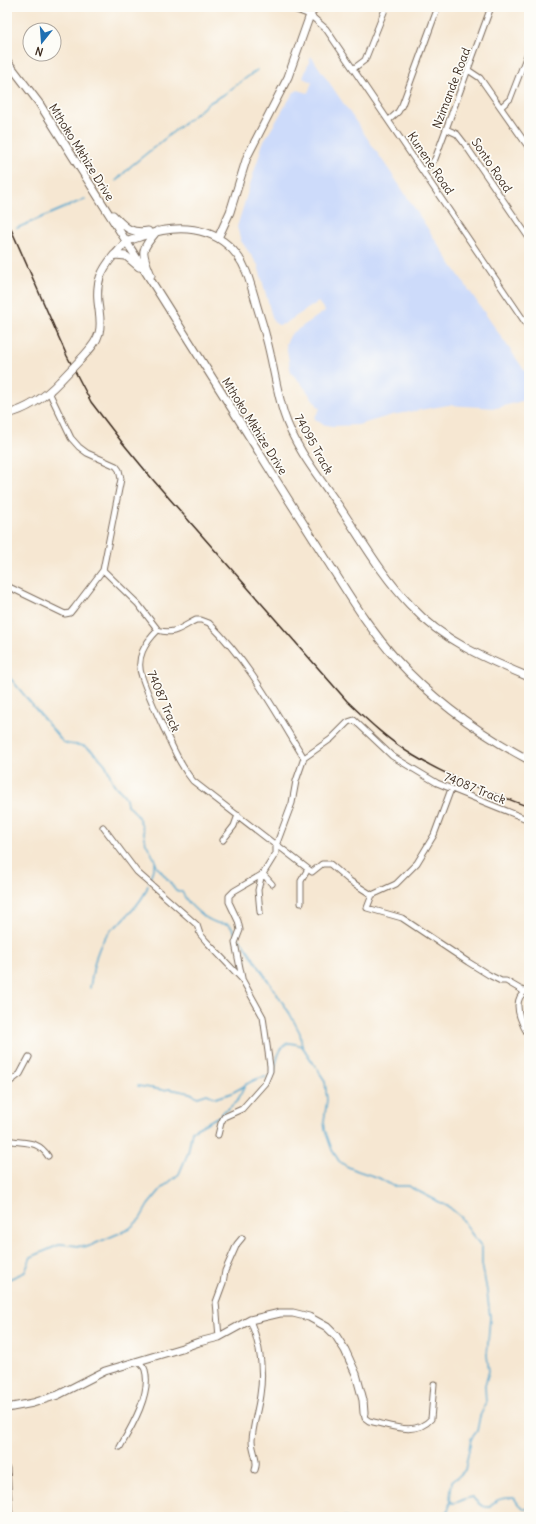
<svg xmlns="http://www.w3.org/2000/svg" width="536" height="1524" font-family="Delius,sans-serif">
<rect width="100%" height="100%" fill="#fdfcf7"/>
<filter id="ink" filterUnits="userSpaceOnUse"><feTurbulence type="fractalNoise" baseFrequency=".025" numOctaves="2"/><feDisplacementMap in="SourceGraphic" scale="8" xChannelSelector="R" yChannelSelector="G"/><feConvolveMatrix kernelMatrix="1 2 1 2 8 2 1 2 1" color-interpolation-filters="sRGB"/></filter>
<filter id="wash" filterUnits="userSpaceOnUse"><feTurbulence type="fractalNoise" baseFrequency=".012" numOctaves="4" result="noise"/><feDisplacementMap in="SourceGraphic" scale="16" xChannelSelector="R" yChannelSelector="G"/><feGaussianBlur stdDeviation="0.9" result="paint"/><feColorMatrix in="noise" values="0 0 0 0 0 0 0 0 0 0 0 0 0 0 0 0 0 1.4 0 .05"/><feComposite in="paint" operator="in"/></filter>
<g filter="url(#wash)">
<rect width="100%" height="100%" fill="#f6e7d2"/>
<path fill="#cddbfa" d="M311,56L400,186L451,264L529,377V399L496,408L448,405L392,415L358,425L332,426L322,424L314,418L320,409L301,383L291,373L286,344L291,334L325,311L318,302L284,324L278,325L273,321L258,265L241,241L237,227L263,143L293,93L298,90L308,93L312,82L303,78Z"/>
<g fill="none" stroke-linecap="round" stroke-linejoin="round">
<path stroke="#53a6ce" stroke-width="1.5" d="M116,181L131,166L209,103L223,95L257,70
M17,228L85,199
M7,676H10
M11,679L62,741C69,747 78,743 86,747C92,750 101,759 105,764C109,770 110,778 114,784C119,792 126,792 127,805C139,813 144,829 146,844
M147,845L154,858L157,867L160,870L176,890L182,892C188,905 203,918 217,923C221,924 226,923 229,925C233,927 234,932 236,935
M149,881L155,863
M239,939L244,944L290,1014L300,1033L302,1046L325,1081L327,1100L324,1121L325,1130L332,1150L339,1161L346,1166L358,1171L379,1178L393,1186H408L449,1207L461,1217L471,1233L482,1247V1264L487,1291L490,1317L487,1355L489,1371L485,1385L486,1404L480,1416L477,1431L471,1439L465,1470L459,1476L452,1481L449,1508L443,1517
M90,988C93,969 96,945 111,930C113,927 118,925 121,922C130,913 145,898 148,885
M269,1076L274,1074C275,1066 279,1044 289,1043C294,1043 298,1045 302,1046
M138,1086L163,1090L170,1089L190,1093L198,1097L207,1094L216,1098C221,1096 226,1095 231,1093C243,1088 252,1078 266,1077
M7,1280L25,1272L31,1257L61,1244L87,1247L129,1229L140,1219L148,1205L162,1188L179,1174L188,1153L192,1131L221,1115L225,1110L229,1108L237,1101L246,1084
M450,1500L452,1503C460,1503 464,1498 472,1497C477,1502 482,1508 490,1507C495,1498 505,1498 514,1498L519,1505L525,1509L529,1508
M338,1517H347"/>
</g>
</g>
<g filter="url(#ink)">
<g fill="none" stroke-linecap="round" stroke-linejoin="round">
<g stroke="#7c6c5d" stroke-width="7">
<path id="street" d="M288,7L310,15L326,29L529,328
M353,69L365,60L386,7
M468,70L480,78L529,148
M501,107L510,99L529,50
M389,120L398,112L402,105L438,7
M446,129L457,134L464,143L529,238
M423,171L429,167L435,159L491,7
M103,570L138,604L158,630
M7,586L65,614L70,613L74,608L103,570L121,479L119,470L116,466L87,453L79,447L71,438L49,392
M196,620H201L209,623C249,662 275,711 304,758L296,781L292,803L277,843H273L193,781C180,766 173,747 164,729C156,712 148,695 142,677C135,658 145,643 158,630C174,636 183,626 196,620Z
M304,758L331,739L348,722L354,720L392,756L437,783L529,820
M103,827L137,872L197,925L200,934L206,941L242,979L263,1017L270,1066V1071L265,1083L242,1109L224,1117L221,1123L218,1135
M223,840L234,826L238,815
M276,844L312,872L322,864H330L350,881L372,895L367,908L402,918L468,962L489,975L501,981H506L525,992
M263,874L272,884
M372,895L396,884L417,863L434,835L451,789
M301,903V881L308,869
M260,912L258,890L262,874
M242,978L235,943L240,930L238,921L229,902V896L234,891L263,874L276,853V844
M529,988C526,990 522,994 520,997C514,1008 523,1027 529,1036
M7,1084L20,1074L29,1057
M7,1140C24,1144 37,1139 48,1156
M250,1320C260,1344 264,1370 260,1395C258,1410 253,1425 252,1440C252,1451 259,1460 255,1470
M219,1337L216,1302L223,1283L225,1271L237,1244L242,1238
M364,1413L365,1418L369,1421C390,1425 415,1437 431,1419L434,1384
M120,1447C131,1428 152,1393 145,1370C144,1366 140,1363 137,1361
M7,1469L10,1517"/>
</g>
<g stroke="#7c6c5d" stroke-width="9">
<path id="secondary" d="M7,61L39,103C105,208 171,312 237,417C267,465 297,514 328,562C349,595 370,630 397,660C435,702 480,734 529,760
M113,215C125,227 130,234 148,231
M218,238L230,212L247,157L288,77L310,15L315,7
M115,255L126,256L139,267
M151,275C141,251 140,251 157,231
M81,359C88,351 96,344 99,333C102,323 99,312 98,302C96,281 101,271 114,255C118,252 121,247 125,243C129,240 137,238 143,236C176,224 214,225 237,255C247,268 250,283 255,299C258,311 263,324 266,337C273,362 276,389 284,414C295,448 319,477 339,506C362,540 382,576 411,606C443,641 486,659 529,677
M7,414C29,409 45,397 60,381
M7,1408L33,1403L58,1395L105,1371L182,1348L199,1342L219,1337L250,1320L280,1313H293L309,1317L327,1327L336,1336L345,1350L356,1374L363,1400L364,1413"/>
</g>
<use href="#street" stroke="#fff" stroke-width="5"/>
<use href="#secondary" stroke="#fff" stroke-width="7"/>
<path stroke="#3b2a1e" stroke-width="1.5" d="M7,220L67,356L91,402L121,441L154,481L347,701C368,721 389,741 414,756C450,778 490,792 529,807"/>
<g stroke="#7c6c5d" stroke-width="9" stroke-linecap="butt">
<path id="secondary-bridge" d="M60,381L81,359"/>
</g>
<use href="#secondary-bridge" stroke="#fff" stroke-width="7"/>
</g>
</g>
<g text-anchor="middle" dominant-baseline="central" stroke-width="3.5" stroke-linejoin="round" paint-order="stroke">
<g font-size="12" fill="#3b2a1e" stroke="#fdfcf7">
<text transform="translate(451 88) rotate(-69)">Nzimande Road</text>
<text transform="translate(82 152) rotate(58)">Mthoko Mkhize Drive</text>
<text transform="translate(431 163) rotate(56)">Kunene Road</text>
<text transform="translate(492 165) rotate(56)">Sonto Road</text>
<text transform="translate(255 426) rotate(58)">Mthoko Mkhize Drive</text>
<text transform="translate(314 444) rotate(61)">74095 Track</text>
<text transform="translate(164 701) rotate(67)">74087 Track</text>
<text transform="translate(475 788) rotate(22)">74087 Track</text>
</g>
</g>
<rect width="536" height="1524" fill="none" stroke="#fdfcf7" stroke-width="24"/>
<g transform="translate(42 42) rotate(197)"><circle r="19" fill="#fdfcf7" stroke="#afa8a0"/>
<path d="M0-3L7 15L0 10L-7 15Z" fill="#1f6fb2"/>
<text y="-6" font-size="11" font-weight="bold" text-anchor="middle" fill="#3b2a1e">N</text>
</g>
</svg>
